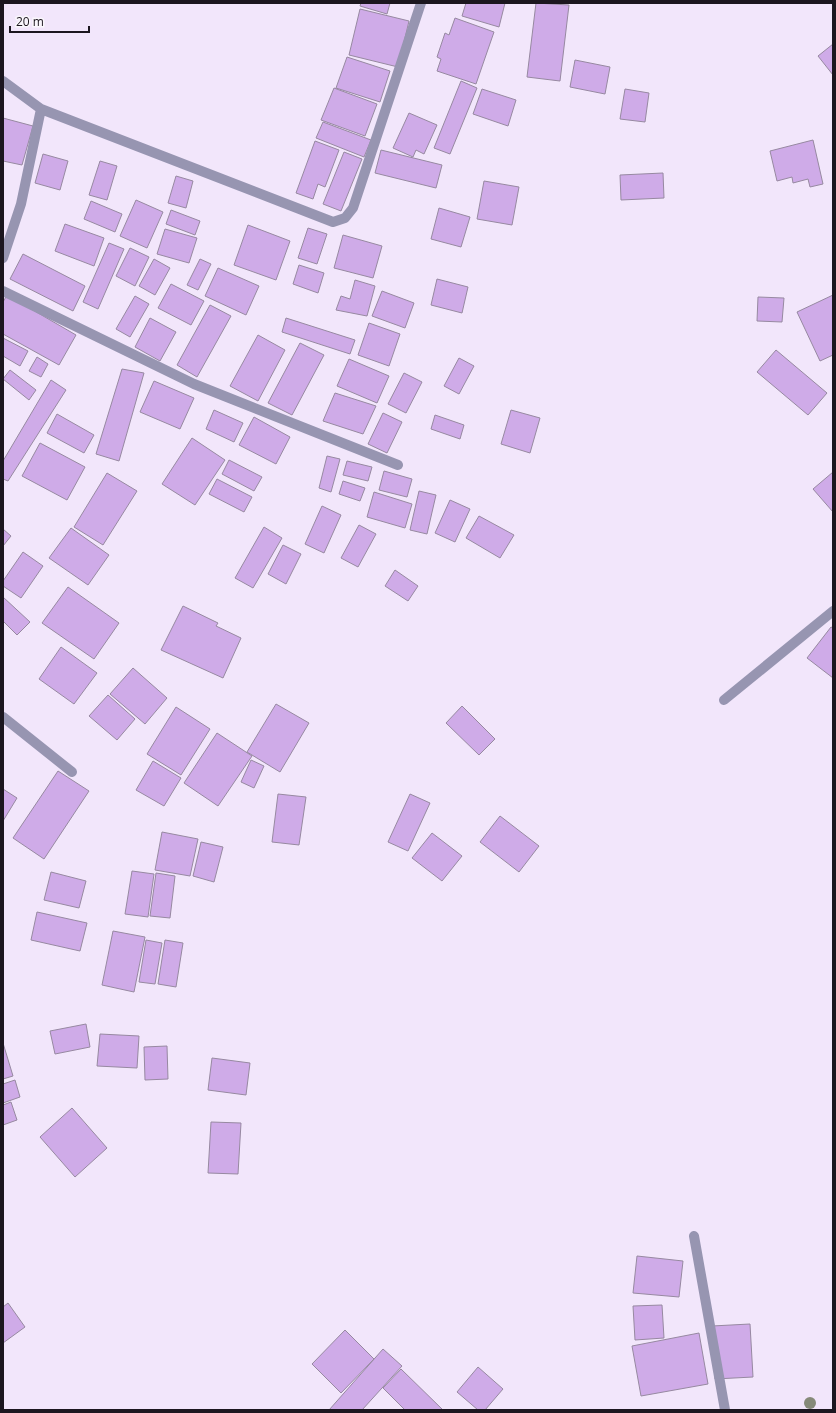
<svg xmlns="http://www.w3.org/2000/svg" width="836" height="1413" font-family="'Open Sans',sans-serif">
<rect width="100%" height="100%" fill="#f2e6fb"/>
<path fill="#cfabe8" stroke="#9789a1" d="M361,3H390L387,14L360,6Z
M466,3H505L499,27L462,16Z
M536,3L569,5L560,81L527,77Z
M360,9L409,21L398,67L349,55Z
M455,18L494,32L476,84L437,71L441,59L437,57L445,33L449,35Z
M833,44V75L818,56Z
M347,57L390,71L380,102L336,88Z
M575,60L610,67L605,94L570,87Z
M461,81L477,88L450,154L434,148Z
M334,88L377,104L365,136L321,120Z
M482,89L516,100L508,126L473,114Z
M625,89L649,93L645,122L620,119Z
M409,113L437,125L424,154L416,150L413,157L393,148Z
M3,118L33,126L22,165L3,161Z
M323,122L371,140L364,157L316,138Z
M813,140L823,184L810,187L808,179L793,183L792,177L777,181L770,151Z
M315,141L339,150L325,187L318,184L313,199L296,193Z
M381,150L442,165L436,188L375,173Z
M344,152L362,159L341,211L323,204Z
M43,154L68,161L60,190L35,183Z
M100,161L117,166L107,200L89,195Z
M663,173L664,198L621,200L620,175Z
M176,176L193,181L186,208L168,203Z
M484,181L519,187L512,225L477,219Z
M136,200L163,212L147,248L120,236Z
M91,201L122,214L115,232L84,219Z
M439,208L470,217L461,247L431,239Z
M171,210L200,221L195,235L166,224Z
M65,224L104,238L94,266L55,251Z
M248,225L290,241L276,280L234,265Z
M308,228L327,234L317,264L298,258Z
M165,229L197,238L189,263L157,254Z
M343,235L382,246L373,278L334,268Z
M109,243L124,249L98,309L83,302Z
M130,248L149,257L135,286L116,276Z
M23,254L85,286L73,311L10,279Z
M154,259L170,268L155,295L139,286Z
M200,259L211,264L198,290L187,285Z
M299,265L324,273L318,293L293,284Z
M218,268L259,286L246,315L205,296Z
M437,279L468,287L462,313L431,305Z
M355,280L375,286L367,316L336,310L341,296L350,299Z
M171,284L204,301L191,325L158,308Z
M382,291L414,303L405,328L372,316Z
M7,295L76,335L59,365L3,334V302Z
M833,295V355L820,361L797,312Z
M135,296L149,304L130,337L116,329Z
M758,297L784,298L782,322L757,321Z
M210,305L231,316L197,377L177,365Z
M150,318L176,332L160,361L135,347Z
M286,318L355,340L350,354L282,332Z
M369,323L400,334L389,366L358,355Z
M258,335L285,350L258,401L230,386Z
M3,338L28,351L20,366L3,356Z
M300,343L324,355L292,415L268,403Z
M776,350L827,393L808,415L757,372Z
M37,357L48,364L41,377L29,371Z
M459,358L474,366L459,394L444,386Z
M349,359L389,376L377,403L337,386Z
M122,369L144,373L119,461L96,454Z
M10,370L36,390L29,400L3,379Z
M404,373L422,382L406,413L388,404Z
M51,380L66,390L8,481L3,479V461Z
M154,381L194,398L180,429L140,412Z
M335,393L376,406L363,434L323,421Z
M214,410L243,423L234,442L206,429Z
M511,410L540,418L530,453L501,444Z
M383,413L402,422L387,453L368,444Z
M57,414L94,435L84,453L47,433Z
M435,415L464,425L460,439L431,429Z
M254,417L290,437L276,464L239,445Z
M192,438L225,460L195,505L162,484Z
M40,443L85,467L67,500L22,476Z
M327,456L340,459L331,492L319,488Z
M229,460L262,477L254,491L222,474Z
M347,461L372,467L368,481L343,475Z
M384,471L412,479L407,497L379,490Z
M833,472V512L813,489Z
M107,473L137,491L103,545L74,527Z
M217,479L252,497L244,512L209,494Z
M343,481L365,488L360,501L339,494Z
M419,491L436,495L427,534L410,530Z
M374,492L412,504L405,528L367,517Z
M450,500L470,509L455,542L435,533Z
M322,506L341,515L324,553L305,544Z
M479,516L514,535L500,558L466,538Z
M359,525L376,534L358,567L341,558Z
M264,527L282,538L253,588L235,578Z
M71,528L109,555L88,585L49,558Z
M3,529L11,536L3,546Z
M283,545L301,554L286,584L268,574Z
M23,552L43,566L21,598L3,586V581Z
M395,570L418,586L408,601L385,586Z
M68,587L119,623L94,659L42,623Z
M3,597L30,622L17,635L3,621Z
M183,606L218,623L216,626L241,638L223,678L161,650Z
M831,627L833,628V678L807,658Z
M61,647L97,673L74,704L39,679Z
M133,668L167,698L145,724L110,694Z
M108,695L135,719L117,740L89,716Z
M276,704L309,723L280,772L247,752Z
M462,706L495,739L479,755L446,723Z
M176,707L210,729L181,775L147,754Z
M217,733L252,756L218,806L184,783Z
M251,760L264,766L254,788L241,782Z
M153,761L181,778L164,806L136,790Z
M58,771L89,791L44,859L13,838Z
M3,789L17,798L3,821Z
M278,794L306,797L299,845L272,842Z
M410,794L430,803L408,851L388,842Z
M500,816L539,846L519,872L480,842Z
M162,832L198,839L190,876L155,870Z
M432,833L462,856L442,881L412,858Z
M201,842L223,847L214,882L193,876Z
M132,871L154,874L148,917L125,914Z
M51,872L86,881L79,908L44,900Z
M156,873L175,876L170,918L150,916Z
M37,912L87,923L80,951L31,940Z
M113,931L145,937L134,992L102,985Z
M146,940L162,943L155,984L139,982Z
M165,940L183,943L176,987L158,984Z
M86,1024L90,1047L55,1054L50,1031Z
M100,1034L139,1036L137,1068L97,1066Z
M3,1043L13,1076L3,1079Z
M167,1046L168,1079L145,1080L144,1047Z
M212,1058L250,1063L246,1095L208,1090Z
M15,1080L20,1097L3,1103V1084Z
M11,1102L17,1120L3,1125V1105Z
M72,1108L107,1148L75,1177L40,1137Z
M211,1122L241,1123L238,1174L208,1173Z
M637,1256L683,1261L679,1297L633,1293Z
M8,1303L25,1327L3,1343V1307Z
M662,1305L664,1338L635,1340L633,1306Z
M750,1324L753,1377L715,1379L712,1326Z
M345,1330L374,1359L341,1393L312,1364Z
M699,1333L708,1384L641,1396L632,1346Z
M383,1349L402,1366L362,1410H329Z
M478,1367L503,1389L485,1410H478L457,1392Z
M401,1369L443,1410H405L383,1388Z"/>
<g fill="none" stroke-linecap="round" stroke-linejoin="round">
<path stroke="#9795b1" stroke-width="10" d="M3,81L41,109L333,222L345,218L353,208L421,3
M3,258L21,204L41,109
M3,291L194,384L398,465
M724,700L833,611
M3,717L72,772
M694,1236L725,1410"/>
</g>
<circle fill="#868a79" cx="810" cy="1403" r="6"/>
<rect width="836" height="1413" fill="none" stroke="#1c161f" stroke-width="8"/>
<path d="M10 26v6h79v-6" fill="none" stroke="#1c161f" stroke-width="2"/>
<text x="16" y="26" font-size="12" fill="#1c161f" stroke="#faf7fc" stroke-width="3" paint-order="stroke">20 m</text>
</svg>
